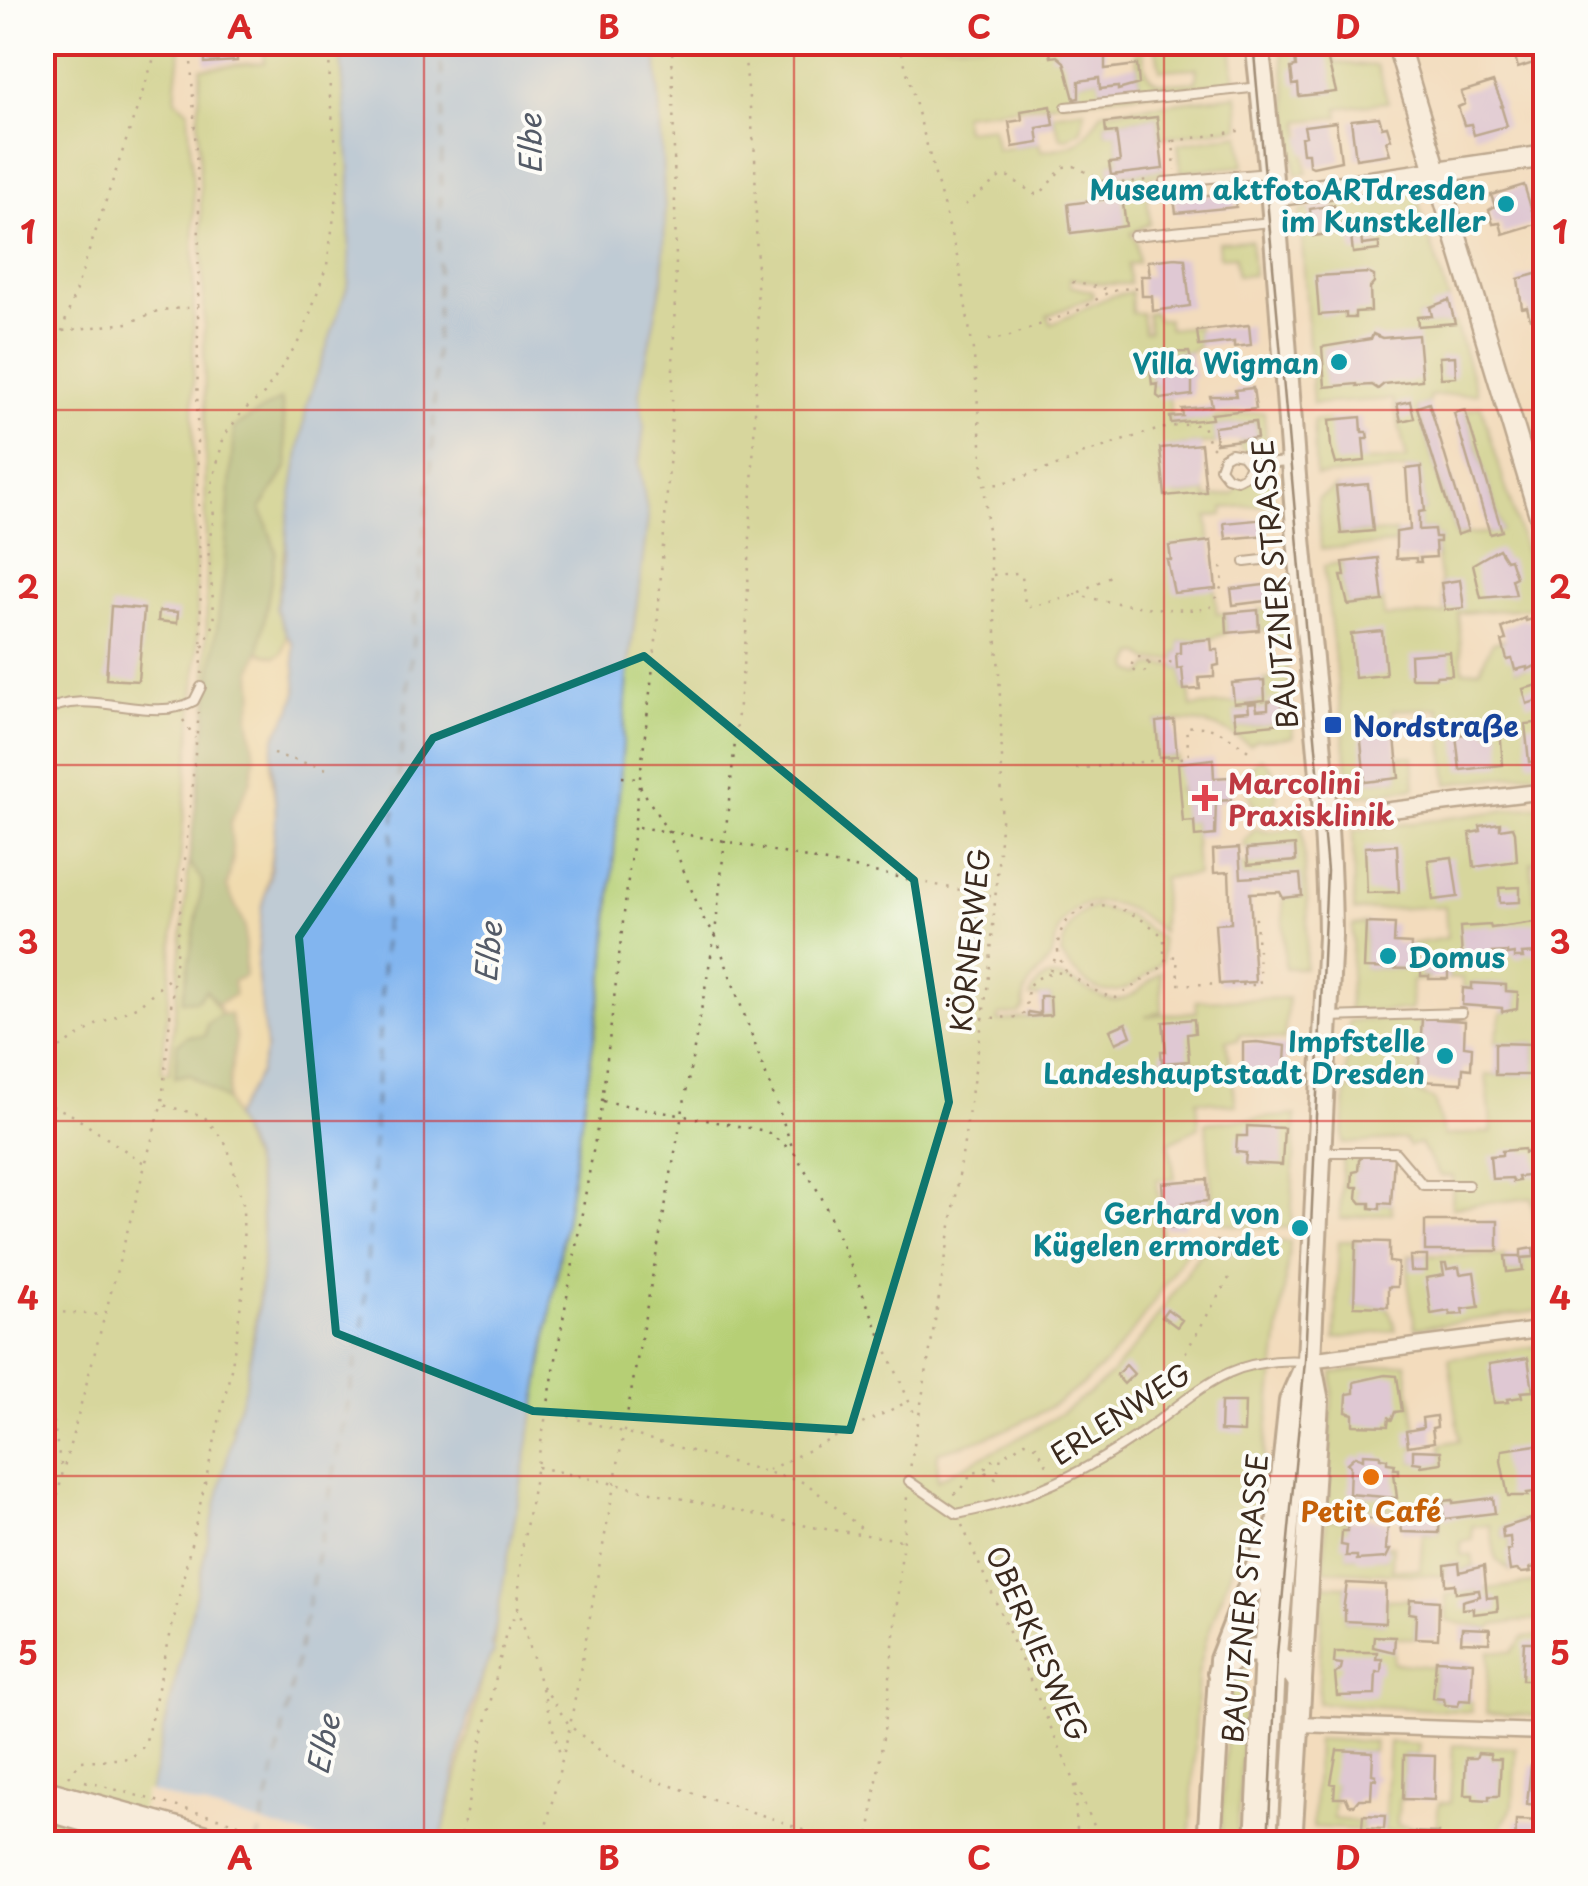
<svg xmlns="http://www.w3.org/2000/svg" width="1588" height="1886" font-family="'Playpen Sans',sans-serif">
<rect width="100%" height="100%" fill="#fdfcf7"/>
<filter id="ink" filterUnits="userSpaceOnUse"><feTurbulence type="fractalNoise" baseFrequency=".01" numOctaves="2"/><feDisplacementMap in="SourceGraphic" scale="20" xChannelSelector="R" yChannelSelector="G"/><feConvolveMatrix kernelMatrix="1 2 1 2 8 2 1 2 1" color-interpolation-filters="sRGB"/></filter>
<filter id="wash" filterUnits="userSpaceOnUse"><feTurbulence type="fractalNoise" baseFrequency=".0048" numOctaves="4" result="noise"/><feDisplacementMap in="SourceGraphic" scale="40" xChannelSelector="R" yChannelSelector="G"/><feGaussianBlur stdDeviation="2.25" result="paint"/><feColorMatrix in="noise" values="0 0 0 0 0 0 0 0 0 0 0 0 0 0 0 0 0 1.4 0 .05"/><feComposite in="paint" operator="in"/></filter>
<g filter="url(#wash)">
<rect width="100%" height="100%" fill="#f3dcbd"/>
<path fill="#b6cf74" stroke="#787c49" stroke-width="2.5" fill-rule="evenodd" d="M42,43H180C181,64 174,79 176,100L188,110L194,203L193,436L198,648L162,1072L169,1074L189,862L203,881L183,1000H197L206,990L221,1014L207,1024L205,1037L175,1077L188,1074L227,1101L253,1165L260,1197L263,1248L261,1278L244,1398L231,1427L233,1433L138,1843H43Z
M264,43H340L350,172L349,282L307,404L276,608L287,635L283,653L276,657L259,652L276,551L261,508L288,466L282,401L224,571L210,695L207,686L204,307L198,121L201,68L265,62Z
M656,43H1074L1078,81L1099,78L1101,89L1118,87L1119,90L1139,84L1135,43H1142C1146,89 1153,84 1196,81L1197,68L1160,70L1155,43H1231L1235,82L962,114L965,130L992,127L997,150L1039,143L1041,151C1081,145 1081,145 1102,112L1237,95L1240,127L1159,138L1157,117L1105,123L1106,133L1116,132L1120,162L1110,163L1111,175L1163,169V175L1111,182L1112,188L1146,184L1150,223L1131,233L1136,241L1138,263L1128,265L1130,284H1102L1070,278V286L1092,291L1093,297L1047,316L1051,324C1078,314 1102,295 1131,292L1132,313H1142L1144,332L1149,331L1147,313L1153,312L1157,320L1167,319L1169,329L1197,326L1199,346L1189,352L1159,354L1156,368L1150,369L1152,385L1158,384V396L1169,397L1171,423L1264,412L1268,458L1254,459L1240,448V441L1257,438L1255,422L1215,427L1216,443L1170,447L1176,496L1206,492L1207,498L1234,494L1238,486L1247,484L1255,471L1270,470L1273,504L1224,508L1223,515L1208,517L1217,613H1226L1227,633L1211,639L1180,642V653H1176V659L1150,661L1141,654L1135,655L1130,665L1132,671L1143,675L1150,666L1177,665V669L1182,668L1184,689L1189,690L1191,707L1265,700L1264,680L1272,679L1279,663H1287L1293,737L1256,740L1250,745C1217,722 1194,719 1156,722L1159,757L1177,756L1182,784L1178,790L1183,802V821H1194L1197,875L1163,878L1162,932C1134,906 1087,884 1061,925C1055,934 1056,945 1052,955C1042,976 1020,982 1024,1008L1019,1014L999,1015L998,1021L1051,1015L1050,996L1030,997C1048,950 1087,998 1113,1000C1131,1001 1148,982 1161,972L1162,1012L1145,1016L1197,1012L1196,1001L1288,998L1284,1040L1240,1034L1238,1040H1226L1236,1105L1197,1100L1199,1127L1169,1143L1175,1178L1157,1180L1162,1245L1192,1242C1162,1288 1132,1341 1090,1378C1049,1414 991,1439 938,1452L937,1480C989,1452 1046,1428 1092,1391C1135,1357 1175,1289 1206,1244L1213,1239L1290,1242L1260,1488L1207,1637L1198,1674L1190,1843L440,1844L487,1660L493,1655L499,1596L539,1386L605,969L629,664L648,518L639,464L644,427L639,394L663,278L665,216ZM1249,703H1256L1257,710L1284,708L1285,723L1236,728L1235,712L1249,711Z
M1281,43H1339L1341,54H1334L1335,63L1377,66L1388,102L1338,108L1339,117L1300,121L1307,173L1296,175Z
M1085,109L1081,130L1068,138H1061L1052,114Z
M1240,134L1244,166L1181,172L1178,144Z
M1415,192L1449,300L1432,316L1418,317V325L1455,323L1477,393L1429,396V403L1417,408L1456,535C1472,531 1487,536 1502,530L1465,410L1481,406L1542,607L1458,613L1463,671L1480,669L1492,643L1506,640L1516,670L1545,661V771L1448,784L1439,708L1393,710L1394,727L1366,782L1398,778L1397,757L1413,756L1415,788L1356,796L1350,792L1324,566L1343,562L1345,576L1341,577L1348,605L1383,601L1384,617L1445,614L1435,542L1440,541V537H1435L1434,529L1419,530V512L1425,511L1420,468L1316,476L1313,421L1329,420L1365,461L1407,459L1393,399L1313,404L1300,211L1310,209L1314,236L1337,233L1336,225L1344,224L1342,214H1335L1334,205Z
M1251,240L1253,275L1237,276L1235,256L1219,257L1218,242Z
M1336,487L1341,534L1396,532V544L1321,549L1318,499Z
M1282,608L1285,644H1277L1268,630H1259L1258,610Z
M1261,758C1278,769 1279,790 1274,808L1265,816C1245,806 1241,770 1261,758Z
M1545,805V860L1531,862L1535,900H1546L1545,1232L1536,1233L1532,1198L1452,1207L1453,1176H1440L1420,1143L1409,1146L1404,1139L1343,1144L1346,1089L1413,1090L1434,1100L1444,1136L1492,1132L1486,1075L1534,1074V1044L1495,1043L1502,1012L1517,1008L1518,992L1506,991L1505,985L1473,983L1472,989L1463,988V978L1448,979L1447,958L1421,959V975L1429,976V979L1412,981L1411,1010L1349,1012L1353,925L1366,923L1365,968L1410,969L1411,944L1447,938L1445,906L1354,911L1353,831Z
M1302,827L1308,910L1305,968H1285L1283,898L1302,896L1300,875L1241,878L1240,865L1296,861L1295,845L1247,849L1243,843L1255,829L1268,832Z
M1094,907L1129,916L1161,939L1162,961C1122,1002 1096,1004 1061,955C1064,933 1072,914 1094,907Z
M1422,1018L1418,1081L1346,1079L1349,1021Z
M1296,1115L1291,1228L1233,1225L1214,1220L1206,1123Z
M1343,1158L1359,1160L1357,1198L1361,1203L1391,1204L1392,1213L1340,1219Z
M1339,1241H1356L1354,1306L1388,1307L1396,1330L1335,1339Z
M1409,1255L1505,1256L1508,1272L1523,1270L1521,1258L1534,1257L1545,1310L1415,1328L1408,1282Z
M1539,1346L1546,1395L1545,1521H1517V1524L1502,1528L1503,1538L1510,1537V1571L1496,1559L1490,1525L1472,1526V1540L1461,1542V1555H1472L1474,1567L1460,1572L1458,1563L1445,1565V1576L1324,1570L1326,1519L1348,1520L1347,1556L1386,1558L1387,1546H1393L1392,1569L1420,1570L1423,1533H1439L1440,1512L1327,1506L1333,1373L1406,1363L1416,1429L1413,1462L1441,1463V1444L1460,1440L1449,1358Z
M1545,1581V1618L1494,1625L1490,1629L1447,1621L1446,1595Z
M1323,1585L1346,1586L1345,1621L1384,1623L1386,1600L1410,1599L1409,1613L1416,1614L1415,1638H1395L1393,1663L1435,1667L1433,1698L1471,1701L1472,1712L1318,1703Z
M1545,1635V1716L1486,1713L1489,1651L1512,1652L1523,1637Z
M1246,1664L1237,1843L1220,1844L1229,1686L1233,1676Z
M1317,1739L1374,1742L1373,1752L1337,1751L1333,1819L1363,1822L1362,1830L1313,1827Z
M1389,1742L1419,1744L1418,1755H1404L1403,1799L1399,1800L1397,1825L1436,1831L1439,1803H1450L1453,1745L1516,1748L1513,1805L1496,1838L1459,1835L1458,1843H1437V1833L1384,1831Z"/>
<path fill="#90b266" stroke="#666e42" stroke-width="2.5" d="M281,399L288,466L261,508L276,551L259,652L252,670L254,695L249,716L255,756L251,780L230,823L233,858L227,887L245,926V976L235,995L217,1004L206,990L197,1000L182,1001L203,882L189,862L224,571L234,427Z
M230,1013L236,1038L227,1101L189,1074L175,1077L177,1044L188,1036H205L207,1024L221,1014Z"/>
<path fill="#eeda9e" stroke="#94825e" stroke-width="2.5" d="M287,635C299,649 302,692 292,709C281,728 272,743 271,766C271,783 277,802 276,819C271,868 259,915 257,964C256,993 268,1020 266,1049C264,1073 246,1098 233,1118L227,1101L236,1038L230,1014H221L217,1004L235,995L233,981L245,976V926L227,887L233,858L230,823L251,780L255,756L249,715L254,695L252,670L259,652L276,657L283,653Z"/>
<path fill="#82b5ef" stroke="#5e7086" stroke-width="2.5" d="M340,43H656L665,216L663,278L639,394L644,427L639,464L648,518L629,664L605,969L539,1386L492,1644L494,1652C469,1685 451,1797 440,1843L138,1844L233,1433C231,1418 244,1399 246,1382C261,1299 281,1194 233,1118L259,1074L266,1048L257,967L262,907L270,878L276,814L272,753L276,735L291,710L297,692L293,643L287,635L276,608L286,559L287,525L307,404L349,282L350,172Z"/>
<path fill="#f3dcbd" d="M145,1791L336,1844H133Z"/>
<g fill="none" stroke-linecap="round" stroke-linejoin="round">
<path stroke="#545b67" stroke-width="2.5" stroke-dasharray="12 10" stroke-linecap="butt" d="M257,1844L273,1779L364,1322L386,900L433,445L444,84L437,42"/>
</g>
<g id="blocks">
<path fill="#c7afee" d="M205,42H236L237,61L205,63Z
M1059,42H1105V69L1137,65L1139,84L1118,90V87L1100,89L1099,78L1079,81V98L1074,99L1064,62L1057,56L1051,57L1050,52L1056,51Z
M1533,47L1537,62L1518,68L1514,53Z
M1310,49L1311,54L1326,53L1336,92L1299,96L1298,84L1293,85L1291,68L1296,67L1295,56L1301,55V50Z
M1493,82L1503,106H1501L1507,126L1474,135L1471,124L1464,125L1458,107L1465,104L1461,92Z
M1546,91V124H1542L1537,92Z
M1051,106L1054,125L1037,128L1039,143L1013,147L1009,122L1022,120L1021,111Z
M1157,117L1163,169L1111,175L1109,163L1120,162L1116,132L1106,133L1105,123Z
M1379,117L1382,127L1387,126L1391,139L1386,141L1390,154L1356,159L1351,120Z
M1336,122L1341,161L1313,167L1309,165L1308,153H1303L1301,137L1306,136L1304,126Z
M1524,185L1536,224L1503,234L1500,223L1493,224L1489,210L1495,206L1491,195Z
M1234,192L1236,207L1176,213L1174,199Z
M1122,197L1126,226L1071,233L1068,204Z
M1334,205L1335,214H1342L1344,225H1336L1337,233L1313,236L1310,209Z
M1361,234L1362,245L1379,243V250L1353,253L1351,235Z
M1175,258L1185,259L1190,306L1153,311L1152,296H1142L1141,276H1150L1148,261Z
M1546,271V314L1530,319L1527,307L1522,308L1518,279Z
M1368,273L1374,276V283L1370,288L1371,311L1355,312V318H1346V313L1319,315L1316,276Z
M1449,300L1455,323L1418,326L1417,317L1432,316L1430,307Z
M1249,325L1251,345L1234,347V342L1199,346L1197,331Z
M1373,334L1382,338L1418,335L1422,380L1384,384L1378,389L1372,385L1357,386V384L1325,387L1322,347L1371,339Z
M1189,352L1196,378H1192V395L1161,399L1157,396L1158,384L1152,385L1150,368H1156L1154,357L1157,353Z
M1455,356L1456,377L1441,378L1439,357Z
M1253,388L1256,409L1211,414L1212,419L1171,423L1170,417L1183,416L1182,409L1212,406L1210,396H1236L1235,390Z
M1410,401L1414,418L1401,421L1397,404Z
M1429,403L1468,531L1457,535L1417,407Z
M1465,410L1502,531L1490,534L1454,413Z
M1361,417L1362,432H1367L1368,439H1363L1365,461L1336,464L1331,447L1329,420Z
M1255,422L1257,438L1216,443L1214,427Z
M1201,444L1206,492L1165,496L1160,448Z
M1421,467L1425,511L1419,512V530L1434,529L1435,537H1440V542H1435L1436,557L1420,558L1421,562H1416V558L1396,559V532L1410,530L1406,469Z
M1368,484L1373,531L1341,534L1336,487Z
M1266,519L1267,535L1226,539L1224,523Z
M1211,541L1216,589L1174,593L1167,560H1171L1169,546Z
M1499,549L1506,560L1510,559L1516,577L1512,579L1516,595L1481,598L1473,564Z
M1378,558L1383,601L1348,605L1341,576H1345L1343,562Z
M1460,580L1464,608L1445,610L1441,583Z
M1272,584L1274,600L1233,605L1231,589Z
M111,606L144,609L138,681L106,679Z
M1258,610L1259,630L1227,633L1226,613Z
M159,611L178,612L177,623L158,621Z
M1525,618L1526,621L1536,618L1546,650V661L1527,670V667L1515,670L1512,659L1507,660L1502,641L1506,640L1502,628Z
M1382,631L1386,675L1355,678L1351,634Z
M1211,639L1212,650H1218L1219,665L1214,666V677L1199,678L1200,689L1184,690L1182,668L1177,669L1176,653H1180V642Z
M1450,652L1452,675L1436,676V678H1411L1410,655Z
M1264,680L1265,700L1234,703L1232,683Z
M1538,685L1542,699L1527,704L1523,689Z
M1280,700L1285,723L1236,728L1234,712L1249,711L1248,704L1256,703L1257,710L1268,709V701Z
M1174,720L1177,756L1159,757L1156,722Z
M1546,722V760L1529,762L1525,724Z
M1394,727L1399,778L1365,782L1360,731Z
M1487,727L1488,732L1500,730L1503,765L1460,770L1456,735L1468,734L1467,729Z
M1213,759L1214,778L1229,777L1231,800L1216,801L1215,835L1195,837L1194,821L1183,822L1178,763Z
M1546,817V853H1543L1539,818Z
M1500,823V829L1513,827L1515,832L1517,861L1474,867L1470,833L1481,831L1480,826Z
M1295,845L1296,861L1248,865L1247,849Z
M1397,845L1399,892L1367,893L1365,847Z
M1239,848L1241,878L1300,874L1302,896L1283,898L1280,892L1250,893L1255,982L1219,984L1215,924L1231,923L1229,872L1214,873L1213,850Z
M1452,857L1458,897L1433,900L1428,860Z
M1520,887V902L1500,903L1499,888Z
M1536,922L1538,953L1522,954L1523,958H1514V954L1507,955V952L1492,953L1493,956H1486V960L1477,961V956L1462,958L1460,927L1490,925L1491,928Z
M1366,923L1395,924L1394,943L1411,944L1410,969L1364,968Z
M1421,958H1448V979H1429V976H1421Z
M1472,983L1506,985V991L1518,992L1517,1009L1502,1012V1008L1462,1005L1463,988L1472,989Z
M1040,996H1050L1051,1015L1028,1017V1012L1040,1014Z
M1422,1018L1465,1021L1464,1046L1472,1047L1471,1069L1463,1068L1462,1083L1418,1081Z
M1194,1019L1195,1033L1187,1034L1189,1061L1162,1063L1161,1051H1166L1163,1022Z
M1126,1023L1131,1036L1116,1043L1110,1030Z
M1257,1042L1286,1046L1284,1078L1243,1080V1043Z
M1495,1043L1534,1044V1075H1495Z
M1247,1126L1284,1128L1282,1165L1245,1163L1246,1153L1236,1152L1237,1136H1247Z
M1524,1149V1153L1536,1152L1538,1175L1518,1177L1519,1181L1513,1182L1512,1178L1492,1179L1490,1156L1502,1155V1151Z
M1363,1156L1394,1157L1391,1204L1380,1203V1209L1370,1208V1203H1361L1357,1198L1358,1187H1352L1353,1172L1358,1171L1359,1160Z
M1207,1179L1208,1201L1183,1203L1185,1226L1165,1228L1162,1183Z
M1425,1221H1498V1251H1425Z
M1217,1241L1232,1245L1230,1255L1215,1251Z
M1356,1241L1389,1242V1262L1398,1263L1397,1287H1388V1307L1354,1306Z
M1533,1248L1534,1257L1521,1258L1523,1270L1507,1272L1505,1256H1521V1250Z
M1410,1256H1427V1271H1411Z
M1546,1259V1298L1542,1299L1535,1275H1539L1537,1260Z
M1442,1264H1446L1447,1269L1459,1267L1460,1274L1474,1272L1479,1307L1462,1309L1463,1314L1450,1315L1449,1311L1431,1314L1426,1278L1444,1275Z
M1167,1309L1182,1320L1177,1327L1162,1316Z
M1528,1358L1533,1391L1521,1392L1522,1397L1507,1399L1508,1402L1494,1403L1489,1364Z
M1126,1365L1134,1374L1124,1384L1116,1375Z
M1385,1375L1397,1376L1402,1411L1395,1412L1392,1420L1389,1418L1388,1426L1353,1425V1414L1346,1412L1347,1394L1354,1393V1382Z
M1221,1402H1245L1244,1432L1220,1431Z
M1436,1416L1437,1427L1432,1428L1434,1442L1408,1446L1406,1431L1423,1428L1422,1418Z
M1536,1445L1537,1451L1541,1450L1545,1478H1540L1542,1491L1527,1493L1528,1496H1508L1501,1461L1502,1450Z
M1413,1450L1441,1451L1442,1463L1421,1466V1463L1413,1462Z
M1363,1454L1380,1455V1458L1387,1459V1463L1395,1464L1394,1469H1399V1474L1394,1473L1397,1498L1349,1494L1350,1466L1347,1463L1355,1456L1363,1459Z
M1493,1498L1495,1513L1444,1519L1443,1501L1453,1500V1503Z
M1399,1509L1440,1511L1439,1533L1402,1532Z
M1362,1517L1388,1522L1386,1550H1390L1386,1558L1357,1560V1556H1346L1347,1546L1341,1545L1342,1531H1347L1348,1520L1358,1521Z
M1530,1519L1531,1523L1546,1521V1566L1530,1568L1531,1572L1522,1573L1517,1570L1510,1571L1507,1551L1511,1550L1510,1537L1503,1538L1502,1528Z
M1459,1563L1460,1572L1484,1566L1487,1598L1497,1597L1498,1611L1473,1614V1608L1462,1609V1601L1480,1596L1479,1590L1456,1593L1455,1584L1446,1585L1445,1565Z
M1347,1583L1386,1585L1385,1623L1345,1621V1610H1343Z
M1410,1599L1439,1601L1438,1639L1415,1638L1416,1614L1409,1613Z
M1462,1628L1490,1629L1489,1643L1461,1642Z
M1374,1636L1395,1637L1394,1652L1373,1647Z
M1541,1638H1546V1690H1533L1534,1680H1522L1524,1642H1536Z
M1335,1652H1377L1376,1659H1382L1381,1672H1376L1375,1695L1337,1696L1335,1674L1341,1669L1342,1664L1334,1663Z
M1436,1660L1473,1662L1471,1701L1460,1700L1458,1706L1445,1705L1444,1699L1433,1698Z
M1337,1750L1373,1752L1372,1774L1376,1775V1780L1372,1779L1371,1799H1359L1354,1805H1349L1346,1798H1334L1335,1784L1331,1783Z
M1478,1753L1490,1754L1491,1759H1501L1499,1796H1489V1800L1473,1799V1795H1464L1466,1758H1476Z
M1404,1755L1435,1756L1434,1800L1403,1799Z
M1539,1763H1546V1805L1527,1804L1531,1765L1539,1766Z
M1363,1815L1385,1816L1384,1829L1362,1828Z
M1516,1820L1546,1821V1844H1515Z
M1409,1832L1438,1833L1437,1844H1408Z"/>
</g>
</g>
<g filter="url(#ink)">
<use href="#blocks" fill-opacity="0" stroke="#7b6856" stroke-width="2.5"/>
<g fill="none" stroke-linecap="round" stroke-linejoin="round">
<g stroke="#7b6856" stroke-width="12">
<path id="lane" d="M1066,107L1261,87
M1164,182L1269,173
M1134,236L1271,222
M1250,465L1242,455L1231,453L1224,457L1220,468L1227,477L1237,480L1245,476L1250,465L1289,462
M1245,562L1296,556
M42,713C89,684 148,726 194,701L201,687
M1327,1017L1462,1013
M1324,1152H1395L1423,1185H1468
M909,1481L957,1514C1021,1502 1080,1475 1134,1438C1196,1396 1222,1356 1304,1361
M1282,1654L1306,1394
M1272,1844L1281,1668"/>
</g>
<g stroke="#7b6856" stroke-width="19">
<path id="street" d="M1326,818L1546,791
M1309,1360L1546,1329
M1298,1724L1546,1732"/>
</g>
<g stroke="#7b6856" stroke-width="25">
<path id="secondary" d="M1397,42L1546,535
M1274,196L1546,156"/>
</g>
<g stroke="#7b6856" stroke-width="28">
<path id="primary" d="M1257,42C1276,204 1285,365 1298,527C1310,663 1329,799 1330,936L1309,1360L1317,1401L1290,1844
M1219,1672C1246,1637 1280,1647 1300,1683
M1209,1844L1221,1660L1269,1538
M1257,1844L1266,1651L1279,1516L1291,1401L1309,1360"/>
</g>
<path stroke="#7b6856" stroke-width="2.5" stroke-dasharray="2.5 8" stroke-linecap="butt" d="M190,42L199,207L197,438L202,674
M361,42L362,50
M672,42L676,261L671,439L656,641L602,1101L521,1555L518,1607L540,1682L570,1726L613,1761L641,1776L780,1821L837,1844
M899,42L958,260L974,356L999,670L1002,757L1001,826L989,976L956,1196L910,1469
M1174,141L1245,130
M1160,142L1173,141L1175,170
M965,205L1001,176L1009,177L1034,194L1041,193L1063,167L1074,166L1109,184L1149,180
M1072,282L1111,290
M42,329L62,331L128,323L160,310L198,307
M988,340L1007,337L1079,310L1112,290L1142,287
M42,380L62,331L156,52
M985,485L1000,484L1075,460L1077,455C1111,447 1173,418 1203,426L1209,443L1215,449
M993,575L1017,573L1022,576L1025,604L1030,607L1070,597L1116,573
M1075,594C1105,603 1181,614 1210,608L1223,584L1221,565L1214,566
M203,647L215,622L208,547L214,517L211,488L224,436L243,411L264,394L302,336L327,265L340,175L330,100L329,42
M1132 665a8 8 0 1 1 16 0a8 8 0 1 1-16 0Z
M1148,664L1176,662
M183,720L195,738
M273,754L327,769
M1076,769L1189,757L1186,727C1215,724 1230,737 1252,754
M622,777L639,778
M640,786L668,832L703,918L715,934L794,1152L821,1196L916,1418
M638,827L725,841L994,897
M1050,971L1056,956
M1066,972C1063,964 1058,958 1058,950C1057,937 1063,923 1073,915C1101,891 1143,916 1164,938V961
M982,1018L1021,1017L1026,1009L1028,986C1066,952 1079,992 1116,998L1160,968L1168,956L1177,957L1178,984L1260,985L1256,919H1251
M42,1059L96,1025L138,1006L171,977
M603,1101L766,1131L791,1150
M42,1102L69,1113L147,1165
M42,1311L103,1315
M42,1370C55,1403 53,1438 63,1471
M1183,1387L1174,1380V1372L1229,1278
M548,1411L806,1483L867,1533
M537,1467L812,1527L901,1540
M985,1469L990,1461L1001,1457
M768,1470L909,1401
M954,1494L961,1490L972,1473L984,1471L996,1479L1001,1457L1025,1442L1036,1446L1050,1470
M962,1525L1102,1844
M42,1568L63,1471L162,1102L199,712
M542,1688L561,1758
M69,1777L81,1761L131,1758L145,1745L232,1365L244,1282L243,1204L227,1145L204,1116L163,1105
M1074,1785L1078,1844
M52,1834V1844
M459,1844L506,1632L518,1609
M542,1844L570,1726L715,934L746,637L758,338L755,154L743,42
M868,1844L887,1709L907,1497"/>
<use href="#lane" stroke="#fff" stroke-width="8"/>
<use href="#street" stroke="#fff" stroke-width="14"/>
<use href="#secondary" stroke="#fff" stroke-width="20"/>
<use href="#primary" stroke="#fff" stroke-width="22"/>
<path stroke="#3b2a1e" stroke-width="2.5" d="M1253,42L1327,871L1305,1361L1277,1655L1268,1844"/>
<g stroke="#7b6856" stroke-width="25" stroke-linecap="butt">
<path id="secondary-bridge" d="M42,1790L235,1844
M42,1809L165,1844"/>
</g>
<path stroke="#7b6856" stroke-width="2.5" stroke-dasharray="2.5 8" stroke-linecap="butt" d="M85,1781L310,1844"/>
<use href="#secondary-bridge" stroke="#fff" stroke-width="20"/>
</g>
</g>
<path d="M0 0H1588V1886H0ZM644,656L914,880L949,1102L850,1430L533,1411L336,1333L299,937L433,738Z" fill="#f3dcbd" fill-opacity=".55" fill-rule="evenodd"/>
<path fill="none" stroke="#0f766e" stroke-width="8" stroke-linejoin="round" d="M644,656L914,880L949,1102L850,1430L533,1411L336,1333L299,937L433,738Z"/>
<path fill="none" stroke="#d62828" stroke-width="2.5" stroke-opacity="0.55" d="M424,42V1844M794,42V1844M1164,42V1844M42,410H1546M42,765H1546M42,1121H1546M42,1476H1546"/>
<g fill="#0f9aa8" stroke="#fdfcf7" stroke-width="4">
<circle cx="1506" cy="204" r="10"/>
<circle cx="1339" cy="362" r="10"/>
<circle cx="1388" cy="956" r="10"/>
<circle cx="1445" cy="1056" r="10"/>
<circle cx="1300" cy="1228" r="10"/>
</g>
<rect fill="#1a4fb4" stroke="#fdfcf7" stroke-width="4" x="1323" y="715" width="20" height="20" rx="5"/>
<path fill="#e0444e" stroke="#fdfcf7" stroke-width="4" d="M1200 783h10v10h10v10h-10v10h-10v-10h-10v-10h10z"/>
<circle fill="#e8710a" stroke="#fdfcf7" stroke-width="4" cx="1371" cy="1477" r="10"/>
<g text-anchor="middle" dominant-baseline="central" stroke-width="8" stroke-linejoin="round" paint-order="stroke">
<g font-size="28" font-weight="bold" fill="#0d838f" stroke="#fdfcf7" text-anchor="end">
<text x="1486" y="188">Museum aktfotoARTdresden<tspan x="1486" dy="32">im Kunstkeller</tspan></text>
<text x="1319" y="362">Villa Wigman</text>
<text x="1408" y="956" text-anchor="start">Domus</text>
<text x="1425" y="1040">Impfstelle<tspan x="1425" dy="32">Landeshauptstadt Dresden</tspan></text>
<text x="1280" y="1212">Gerhard von<tspan x="1280" dy="32">Kügelen ermordet</tspan></text>
</g>
<g font-size="28" fill="#3b2a1e" stroke="#fdfcf7">
<text transform="translate(1274 584) rotate(-95)">BAUTZNER STRASSE</text>
<text transform="translate(969 940) rotate(-84)">KÖRNERWEG</text>
<text transform="translate(1120 1413) rotate(-33)">ERLENWEG</text>
<text transform="translate(1244 1598) rotate(-85)">BAUTZNER STRASSE</text>
<text transform="translate(1038 1643) rotate(66)">OBERKIESWEG</text>
</g>
<g font-size="28" font-weight="bold" fill="#164399" stroke="#fdfcf7" text-anchor="start">
<text x="1353" y="725">Nordstraße</text>
</g>
<g font-size="28" font-weight="bold" fill="#be3a42" stroke="#fdfcf7" text-anchor="start">
<text x="1228" y="782">Marcolini<tspan x="1228" dy="32">Praxisklinik</tspan></text>
</g>
<g font-size="28" font-weight="bold" fill="#c56008" stroke="#fdfcf7">
<text x="1371" y="1510">Petit Café</text>
</g>
<g font-size="30" font-style="italic" fill="#545b67" stroke="#fdfcf7">
<text transform="translate(529 144) rotate(-91)">Elbe</text>
<text transform="translate(487 952) rotate(-85)">Elbe</text>
<text transform="translate(322 1744) rotate(-78)">Elbe</text>
</g>
</g>
<rect width="1588" height="1886" fill="none" stroke="#fdfcf7" stroke-width="110"/>
<rect x="55" y="55" width="1478" height="1776" fill="none" stroke="#d62828" stroke-width="4"/>
<g font-size="32" text-anchor="middle" font-weight="bold" fill="#d62828">
<text x="240" y="39">A</text>
<text x="609" y="39">B</text>
<text x="979" y="39">C</text>
<text x="1348" y="39">D</text>
<text x="28" y="244">1</text>
<text x="1560" y="244">1</text>
<text x="28" y="599">2</text>
<text x="1560" y="599">2</text>
<text x="28" y="954">3</text>
<text x="1560" y="954">3</text>
<text x="28" y="1310">4</text>
<text x="1560" y="1310">4</text>
<text x="28" y="1665">5</text>
<text x="1560" y="1665">5</text>
<text x="240" y="1870">A</text>
<text x="609" y="1870">B</text>
<text x="979" y="1870">C</text>
<text x="1348" y="1870">D</text>
</g>
</svg>
